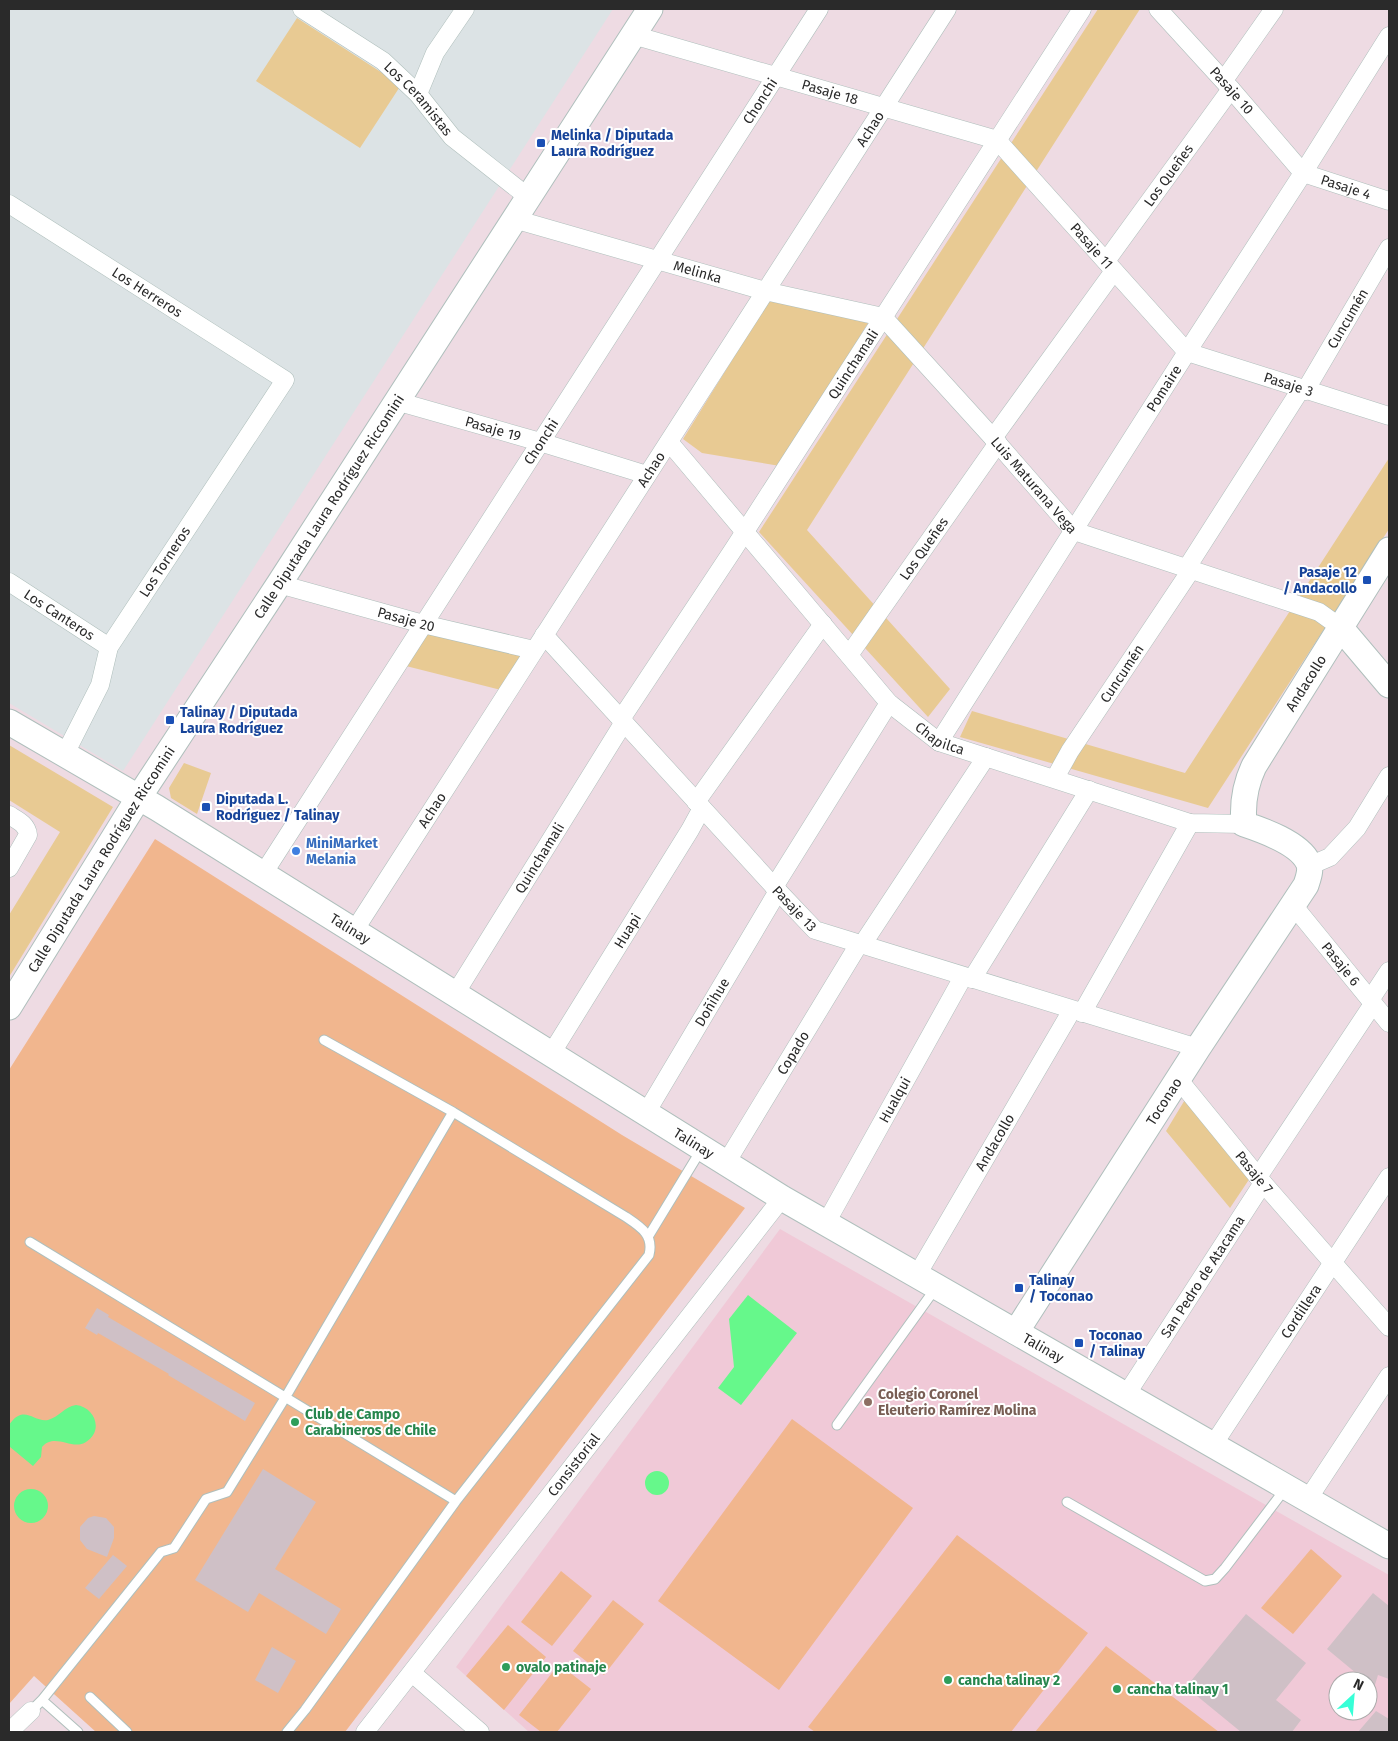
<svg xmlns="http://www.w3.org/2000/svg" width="1398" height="1741" font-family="'Fira Sans',sans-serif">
<rect width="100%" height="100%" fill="#eedbe3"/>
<path fill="#dce3e5" d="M9,9H613L123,771L9,703Z"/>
<path fill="#f0c9d7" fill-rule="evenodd" d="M780,1229L1389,1575V1732H529L456,1667ZM1338,1681H1368V1711H1338Z"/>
<path fill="#e8ca93" d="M1098,9H1140L807,530L950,689L928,717L759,532Z
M297,18L401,85L360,148L256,81Z
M770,299L868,323L780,466L702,453L683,439Z
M1389,458V529L1208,808L960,737L972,711L1185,773Z
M427,630L525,653L501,690L406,666Z
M9,745L113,807L9,977V915L60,832L9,800Z
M184,763L211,773L197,814L171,798L169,788Z
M1186,1098L1250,1178L1230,1208L1166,1131Z"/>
<path fill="#f1b68e" d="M155,839L622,1135L745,1208L345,1732H96L34,1676L9,1704V1070Z
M792,1419L913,1508L779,1690L658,1601Z
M957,1535L1088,1633L1011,1732H815L808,1727Z
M1311,1549L1342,1576L1293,1634L1261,1608Z
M561,1571L592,1596L552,1646L521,1622Z
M613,1600L644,1624L604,1675L573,1651Z
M508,1625L546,1657L504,1710L466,1676Z
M1106,1646L1219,1732H1035Z
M559,1664L591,1689L557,1732H541L519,1715Z"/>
<path fill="#66f88b" d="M748,1295L797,1333L741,1405L718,1388L734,1367L729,1319Z
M76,1405C95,1407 104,1431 86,1442C72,1451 55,1432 42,1447L41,1457L33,1466L10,1447L9,1425C24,1403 34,1423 48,1420C59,1417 64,1407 76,1405Z
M645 1483a12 12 0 1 1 24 0a12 12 0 1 1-24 0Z
M14 1506a17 17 0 1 1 34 0a17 17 0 1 1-34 0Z"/>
<path fill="#cfc0c6" d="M97,1308L109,1315L108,1317L255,1403L245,1421L168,1375L169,1374L98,1333L97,1335L85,1328Z
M263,1469L316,1502L275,1569L341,1609L326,1634L259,1593L248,1612L195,1580Z
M94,1516L106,1518L114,1527V1538L107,1557L87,1549L80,1540V1527L88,1518Z
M113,1555L127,1566L99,1599L85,1588Z
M1373,1593L1389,1606V1679L1378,1675L1374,1688L1327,1649Z
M1246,1614L1306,1663L1276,1700L1301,1720L1292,1732H1241L1186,1687Z
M272,1647L296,1661L278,1693L255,1680Z
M1376,1711L1389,1719V1732H1358Z"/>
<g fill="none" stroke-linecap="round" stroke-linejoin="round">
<g stroke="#afbfbc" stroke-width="11">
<path id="lane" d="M648,1237L701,1150
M30,1242L456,1501
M837,1425L935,1289
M1067,1502L1205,1581L1215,1579L1225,1568L1279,1497L1284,1487
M90,1697L127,1732
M42,1700L78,1732
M31,1711L42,1700L161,1552L174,1548L206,1499L227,1492L285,1398L453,1112
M287,1732L305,1710L456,1501L649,1255C654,1235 641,1227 626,1217L453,1112L324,1040"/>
</g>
<g stroke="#afbfbc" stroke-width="19">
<g id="street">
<path id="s1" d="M302,9L383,61L418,94L452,137L528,197"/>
<path id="s2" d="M1158,9L1231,89L1303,173L1389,201"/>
<path id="s3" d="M633,35L997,140L1187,352L1389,416"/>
<path d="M1224,80L1274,9"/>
<path d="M418,94L435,53L465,9"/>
<path id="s4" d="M9,204L285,380L109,647L100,685L65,754"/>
<path id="s5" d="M514,219L765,291L883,317L993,438L1074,531L1319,612L1340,627"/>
<path id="s6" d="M1106,261L1231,89"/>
<path id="s7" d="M1305,391L1389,248"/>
<path id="s8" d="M396,401L540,442L647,475"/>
<path d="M993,438L1114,271"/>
<path id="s9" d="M669,442L889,703L939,742L1190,823L1244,824"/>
<path d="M1186,569L1301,389"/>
<path id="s10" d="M9,582L109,647"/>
<path id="s11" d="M279,584L423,624L534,650"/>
<path id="s12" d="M544,635L778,891L815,930L1198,1048"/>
<path id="s13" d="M849,655L998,443"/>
<path id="s14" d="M621,719L733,550L1082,9"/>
<path id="s15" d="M939,742L1187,352L1303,173L1389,36"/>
<path id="s16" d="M1055,778L1070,751L1191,570"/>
<path d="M696,802L823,624"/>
<path d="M9,815C17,820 27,824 28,835L9,868"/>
<path d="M1309,866L1330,857L1357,828L1389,776"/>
<path id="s17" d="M263,874L819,9"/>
<path d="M774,887L889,703"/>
<path id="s18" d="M1293,905L1389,1023"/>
<path id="s19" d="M354,931L947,9"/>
<path d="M862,945L986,757"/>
<path d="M972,979L1089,790"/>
<path id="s20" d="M455,994L624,722"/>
<path d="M1370,1000L1389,971"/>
<path d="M1082,1013L1190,823"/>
<path id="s21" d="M551,1054L690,830L702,808"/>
<path id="s22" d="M1179,1080L1263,1183L1389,1327"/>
<path id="s23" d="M646,1113L778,891"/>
<path id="s24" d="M726,1163L859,944"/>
<path d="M1258,1177L1373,1004"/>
<path id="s25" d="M826,1223L963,977"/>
<path id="s26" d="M917,1275L1072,1010"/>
<path id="s27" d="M1126,1395L1263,1183"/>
<path id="s28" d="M1213,1445L1389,1177"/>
<path d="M1308,1499L1389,1376"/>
<path d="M412,1673L480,1732"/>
<path d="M9,1732L31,1711"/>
<path id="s29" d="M365,1732L782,1198"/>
</g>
</g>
<g stroke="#afbfbc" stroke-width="27">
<g id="secondary">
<path d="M1340,627L1389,685"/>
<path id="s30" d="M9,722L157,808L782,1198L1389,1546"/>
<path id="s31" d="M9,1007L139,797L279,584L650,9"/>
<path id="s32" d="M1016,1332L1198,1048L1306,885C1308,878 1312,870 1308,862C1299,843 1262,830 1244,824C1242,803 1245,785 1254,766L1389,550"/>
</g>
</g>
<use href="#lane" stroke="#fff" stroke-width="9"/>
<use href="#street" stroke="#fff" stroke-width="18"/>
<use href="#secondary" stroke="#fff" stroke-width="25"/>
</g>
<g fill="#1a4fb4" stroke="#fff" stroke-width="2">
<rect x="536" y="138" width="10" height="10" rx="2.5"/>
<rect x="1362" y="575" width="10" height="10" rx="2.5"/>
<rect x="165" y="715" width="10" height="10" rx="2.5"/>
<rect x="201" y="802" width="10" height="10" rx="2.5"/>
<rect x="1014" y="1283" width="10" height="10" rx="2.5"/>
<rect x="1074" y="1338" width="10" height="10" rx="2.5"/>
</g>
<circle fill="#3f7fe0" stroke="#fff" stroke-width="2" cx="296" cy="851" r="5"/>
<circle fill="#8d6e63" stroke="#fff" stroke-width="2" cx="868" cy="1402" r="5"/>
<g fill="#2e9e5b" stroke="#fff" stroke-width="2">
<circle cx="295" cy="1422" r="5"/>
<circle cx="506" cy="1667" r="5"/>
<circle cx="948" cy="1680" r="5"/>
<circle cx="1117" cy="1689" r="5"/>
</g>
<g text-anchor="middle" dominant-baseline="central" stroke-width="4" stroke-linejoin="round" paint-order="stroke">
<g font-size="14" fill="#2a2a2a" stroke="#fff">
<text stroke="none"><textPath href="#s2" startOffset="110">Pasaje 10</textPath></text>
<text stroke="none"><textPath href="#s3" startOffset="205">Pasaje 18</textPath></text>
<text stroke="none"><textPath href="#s1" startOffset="148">Los Ceramistas</textPath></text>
<text stroke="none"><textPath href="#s17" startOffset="919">Chonchi</textPath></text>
<text stroke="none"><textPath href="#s19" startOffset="954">Achao</textPath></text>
<text stroke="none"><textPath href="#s6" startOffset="106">Los Queñes</textPath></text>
<text stroke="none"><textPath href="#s2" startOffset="264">Pasaje 4</textPath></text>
<text stroke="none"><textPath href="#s3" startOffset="521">Pasaje 11</textPath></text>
<text stroke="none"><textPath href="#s5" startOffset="191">Melinka</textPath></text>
<text stroke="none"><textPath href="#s4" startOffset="164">Los Herreros</textPath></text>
<text stroke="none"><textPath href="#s7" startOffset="84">Cuncumén</textPath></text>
<text stroke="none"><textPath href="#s14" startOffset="424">Quinchamali</textPath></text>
<text stroke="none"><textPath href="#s3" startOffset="770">Pasaje 3</textPath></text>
<text stroke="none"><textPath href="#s15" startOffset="419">Pomaire</textPath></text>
<text stroke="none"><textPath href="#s8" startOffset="101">Pasaje 19</textPath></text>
<text stroke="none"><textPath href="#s17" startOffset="514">Chonchi</textPath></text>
<text stroke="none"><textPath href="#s19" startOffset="549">Achao</textPath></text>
<text stroke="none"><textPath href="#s5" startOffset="608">Luis Maturana Vega</textPath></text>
<text stroke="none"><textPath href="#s31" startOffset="594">Calle Diputada Laura Rodríguez Riccomini</textPath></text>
<text stroke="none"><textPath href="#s13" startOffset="130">Los Queñes</textPath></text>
<text transform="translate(165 562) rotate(-57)">Los Torneros</text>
<text stroke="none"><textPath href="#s10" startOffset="60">Los Canteros</textPath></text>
<text stroke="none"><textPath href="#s11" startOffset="132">Pasaje 20</textPath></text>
<text stroke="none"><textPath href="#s16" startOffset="124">Cuncumén</textPath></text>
<text stroke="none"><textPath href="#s32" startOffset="790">Andacollo</textPath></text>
<text stroke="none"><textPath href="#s9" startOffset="404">Chapilca</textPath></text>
<text stroke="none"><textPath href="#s19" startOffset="144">Achao</textPath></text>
<text stroke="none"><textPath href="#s20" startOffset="160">Quinchamali</textPath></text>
<text stroke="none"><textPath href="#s31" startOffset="174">Calle Diputada Laura Rodríguez Riccomini</textPath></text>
<text stroke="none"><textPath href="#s12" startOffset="371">Pasaje 13</textPath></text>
<text stroke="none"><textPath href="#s30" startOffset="399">Talinay</textPath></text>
<text stroke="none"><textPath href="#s21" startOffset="145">Huapi</textPath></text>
<text stroke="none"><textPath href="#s18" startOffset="76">Pasaje 6</textPath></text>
<text stroke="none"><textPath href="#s23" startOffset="129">Doñihue</textPath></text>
<text stroke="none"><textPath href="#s24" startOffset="129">Copado</textPath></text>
<text stroke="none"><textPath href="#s25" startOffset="141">Hualqui</textPath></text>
<text stroke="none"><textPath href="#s32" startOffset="274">Toconao</textPath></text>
<text stroke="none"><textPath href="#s30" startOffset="804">Talinay</textPath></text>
<text stroke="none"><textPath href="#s26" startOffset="154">Andacollo</textPath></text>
<text stroke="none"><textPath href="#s22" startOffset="119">Pasaje 7</textPath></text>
<text stroke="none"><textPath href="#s27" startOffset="141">San Pedro de Atacama</textPath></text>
<text stroke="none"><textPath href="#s28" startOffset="160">Cordillera</textPath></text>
<text stroke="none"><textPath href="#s30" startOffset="1209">Talinay</textPath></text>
<text stroke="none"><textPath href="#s29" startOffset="339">Consistorial</textPath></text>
</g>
<g font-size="14" font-weight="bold" fill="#164399" stroke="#fff" text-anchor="start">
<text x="551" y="135">Melinka / Diputada<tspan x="551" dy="16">Laura Rodríguez</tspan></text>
<text x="1357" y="572" text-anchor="end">Pasaje 12<tspan x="1357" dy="16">/ Andacollo</tspan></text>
<text x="180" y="712">Talinay / Diputada<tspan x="180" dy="16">Laura Rodríguez</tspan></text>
<text x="216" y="799">Diputada L.<tspan x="216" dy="16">Rodríguez / Talinay</tspan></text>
<text x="1029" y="1280">Talinay<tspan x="1029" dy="16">/ Toconao</tspan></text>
<text x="1089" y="1335">Toconao<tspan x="1089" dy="16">/ Talinay</tspan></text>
</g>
<g font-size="14" font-weight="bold" fill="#366cbe" stroke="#fff" text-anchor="start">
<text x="306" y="843">MiniMarket<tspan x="306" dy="16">Melania</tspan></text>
</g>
<g font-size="14" font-weight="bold" fill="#785e54" stroke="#fff" text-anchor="start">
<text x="878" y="1394">Colegio Coronel<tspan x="878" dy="16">Eleuterio Ramírez Molina</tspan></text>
</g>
<g font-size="14" font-weight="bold" fill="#27864d" stroke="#fff" text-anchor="start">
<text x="305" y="1414">Club de Campo<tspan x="305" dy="16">Carabineros de Chile</tspan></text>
<text x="516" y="1667">ovalo patinaje</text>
<text x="958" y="1680">cancha talinay 2</text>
<text x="1127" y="1689">cancha talinay 1</text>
</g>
</g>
<rect width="1398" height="1741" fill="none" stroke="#2a2a2a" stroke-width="20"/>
<g transform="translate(1353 1696) rotate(26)"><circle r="24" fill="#ffffff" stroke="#aaaaaa"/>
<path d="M0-4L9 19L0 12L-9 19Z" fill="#37ffd7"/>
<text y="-8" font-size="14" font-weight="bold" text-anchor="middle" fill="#2a2a2a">N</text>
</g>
</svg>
